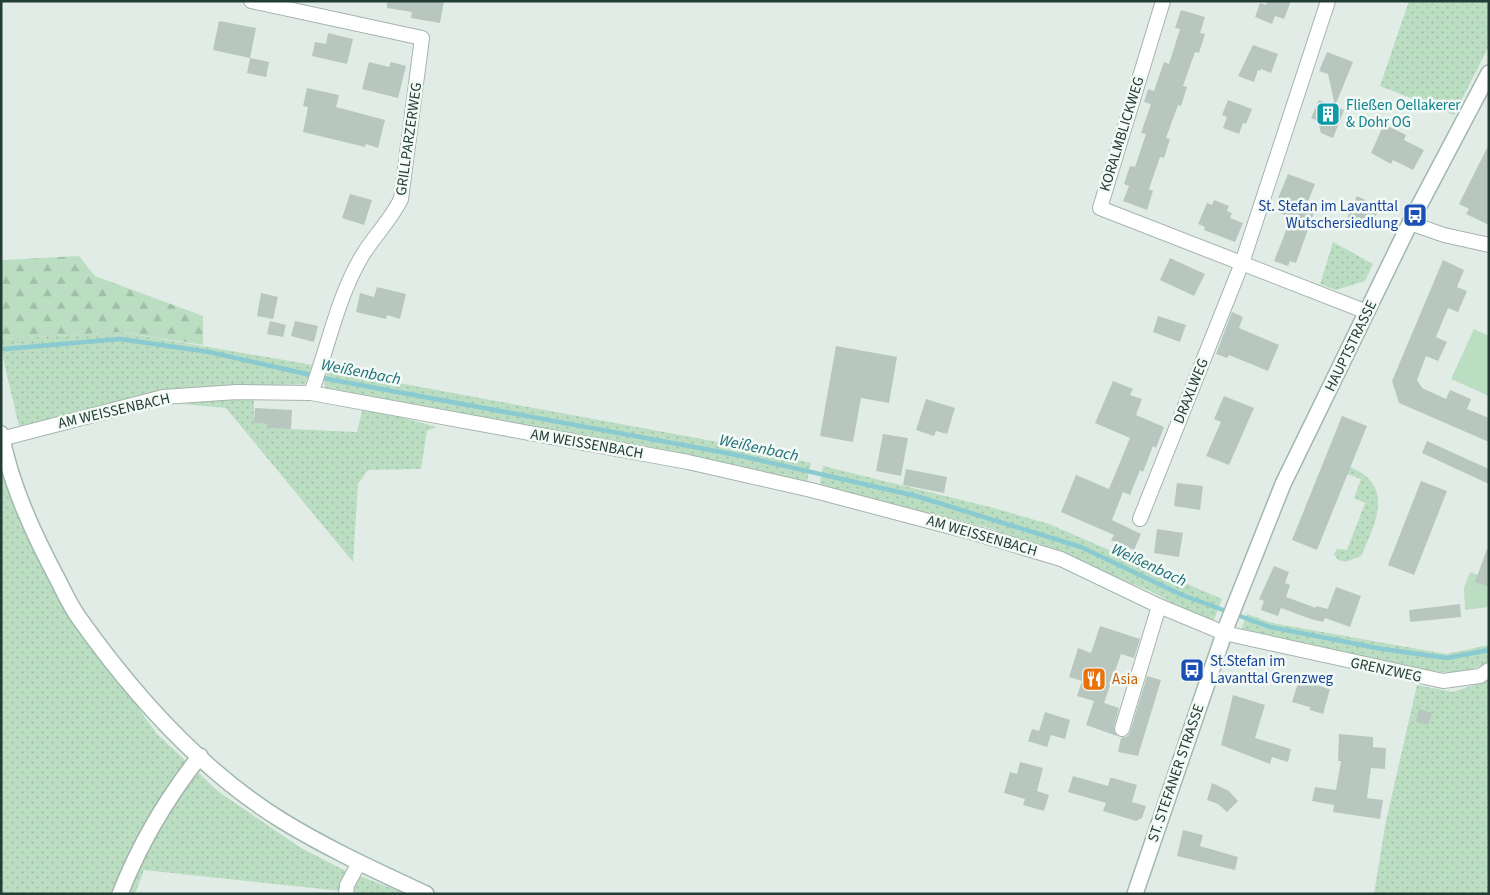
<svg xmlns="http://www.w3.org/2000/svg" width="1490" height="895" font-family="'Source Sans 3',sans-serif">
<defs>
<pattern id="grass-dots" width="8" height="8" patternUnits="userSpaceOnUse" patternTransform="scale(1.25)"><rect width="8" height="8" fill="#bbddc2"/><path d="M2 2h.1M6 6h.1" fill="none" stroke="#a0bfa7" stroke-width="1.8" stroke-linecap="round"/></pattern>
<pattern id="forest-firs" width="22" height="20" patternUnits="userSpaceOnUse" patternTransform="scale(1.25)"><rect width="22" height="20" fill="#bbddc2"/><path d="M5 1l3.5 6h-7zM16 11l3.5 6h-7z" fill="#a0bfa7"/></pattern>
</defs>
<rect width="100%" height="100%" fill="#e2ece7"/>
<path fill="url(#grass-dots)" d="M1409,1L1489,2V46L1454,115L1380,86Z
M1333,242L1373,264L1365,281L1336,290L1320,284Z
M121,332L313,365L305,384L184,388L19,426L4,363L1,339Z
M328,370L756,449L811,463L807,481L325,388L324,383Z
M254,398V423L267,424L268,428L357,432L363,407L437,427L427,431L421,469L368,470L358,484L353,562L226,408L181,404Z
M1,455L82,629L157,734L219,792L301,848L344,870L407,894H370L144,870L135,894H1Z
M823,466L994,508L1049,524L1222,599L1214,620L1190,613L1152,592L1059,553L986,527L832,490L820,483Z
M1350,467C1395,485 1376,523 1361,556L1346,562L1338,560L1334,554L1337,549L1347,550L1365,503L1354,498L1361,479L1347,474Z
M1247,614L1272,623L1446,654L1489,645V662C1462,675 1450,674 1421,669L1241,630Z
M1489,680V894H1374L1385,826L1417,685L1453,692Z"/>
<path fill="url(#forest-firs)" d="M79,256L95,276L203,316V345L121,332L1,339V260Z"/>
<path fill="#bbddc2" d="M1474,329L1489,336V396L1451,379Z
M1470,572L1478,575L1489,587V607L1465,610L1464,588Z"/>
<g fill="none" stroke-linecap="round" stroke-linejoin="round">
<path stroke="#8acbd1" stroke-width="4.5" d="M5,349L120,339L209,352L333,380L737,455L916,496L1081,547L1182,595L1270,627L1382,649L1447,658L1489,650"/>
</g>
<path fill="#b7c7c0" d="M387,1H444L440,23L411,18L412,12L387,8Z
M1267,1H1291L1284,19L1275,16L1272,24L1255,17L1260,3L1266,5Z
M1181,10L1205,17L1200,33L1205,34L1199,53L1195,52L1183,86L1187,87L1181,106L1178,105L1166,138L1170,139L1164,158L1160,157L1149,189L1153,191L1147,210L1123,201L1129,186L1124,184L1130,166L1135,167L1146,134L1141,133L1151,104L1144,102L1148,89L1154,91L1164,62L1169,64L1180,29L1175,28Z
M219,21L256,28L250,58L213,50Z
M328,33L353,39L347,64L312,56L315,42L326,44Z
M1253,45L1278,54L1271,73L1261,69L1260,71L1258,70L1254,82L1238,76Z
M1327,52L1353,62L1335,106L1328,74L1319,71Z
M250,58L269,62L266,77L247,73Z
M369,62L389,67L391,62L406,66L398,98L362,89Z
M307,88L339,95L336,107L385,120L378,148L366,144L365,147L303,132L308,107L303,106Z
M1228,100L1252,109L1246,124L1243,123L1239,134L1223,128L1227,117L1222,115Z
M1319,100L1344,110L1333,138L1321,133L1318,121L1311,118Z
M1384,124L1406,135L1404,140L1424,150L1413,170L1393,160L1391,164L1371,153Z
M1489,144V225L1466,214L1469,209L1459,204Z
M1288,174L1315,184L1307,204L1316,207L1296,263L1290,261L1288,266L1274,261L1291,218L1279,213L1284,201L1278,198Z
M350,194L372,200L364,225L342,218Z
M1357,196L1380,207L1370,228L1347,218Z
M1214,200L1229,206L1227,211L1232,213L1230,218L1243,223L1235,242L1204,230L1205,227L1198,224L1207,203L1212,205Z
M1170,258L1205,274L1194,296L1160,280Z
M1443,260L1464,270L1457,287L1467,291L1458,312L1448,308L1436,337L1447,342L1438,361L1426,356L1417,380L1422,388L1446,399L1450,390L1471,399L1467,409L1489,418V442L1399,403L1392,381Z
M377,287L406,294L400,319L387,315L386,319L356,312L360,293L374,297Z
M261,293L278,297L273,319L257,316Z
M1232,312L1243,317L1239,328L1279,345L1268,371L1229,355L1227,358L1216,354Z
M1158,316L1186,325L1180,342L1153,332Z
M270,321L286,325L283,337L267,334Z
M295,321L318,326L314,342L291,336Z
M836,346L897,357L889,403L861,398L853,442L820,436Z
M1113,381L1133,389L1130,395L1142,399L1136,415L1164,427L1156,448L1153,446L1143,472L1140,470L1130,495L1123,492L1112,520L1141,534L1134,550L1111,540L1114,535L1061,512L1076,475L1109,489L1130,438L1095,423Z
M1224,396L1254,408L1229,465L1206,456L1221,422L1214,419Z
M926,399L955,408L947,434L936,431L934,436L916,430Z
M255,408L292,410L291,429L267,428V424L254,423Z
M1342,416L1367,426L1317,550L1292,540Z
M883,434L908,438L901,476L876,471Z
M1427,441L1489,469V484L1422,453Z
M906,469L947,477L944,493L903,485Z
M1421,481L1447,491L1414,575L1388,565Z
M1177,483L1203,486L1200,510L1174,506Z
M1157,529L1183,533L1179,557L1154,553Z
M1487,549H1489V587L1475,582Z
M1274,566L1289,572L1285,583L1290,585L1286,597L1316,608V606L1328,609L1325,616L1336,587L1361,596L1350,627L1325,618L1323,622L1311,619L1281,608L1278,616L1261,610L1264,601L1259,599Z
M1460,604L1461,617L1410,622L1409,610Z
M1100,626L1140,639L1134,658L1121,654L1104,703L1119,708L1114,727L1117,736L1086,725L1094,701L1077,696L1082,681L1069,677L1078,648L1091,653Z
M1147,676L1161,680L1138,756L1118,752L1121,738L1128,736L1130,732Z
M1299,680L1330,689L1323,714L1310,710V707L1292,702Z
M1233,695L1265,705L1255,738L1291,749L1288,762L1272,757L1270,764L1221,745Z
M1419,709L1432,713L1428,725L1416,722Z
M1045,712L1070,720L1065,739L1051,735L1047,747L1028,741L1032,729L1039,731Z
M1339,734L1373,737V747L1386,748L1385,769L1371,768L1367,798L1383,800L1380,819L1333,812L1334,805L1312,801L1315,787L1336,790L1341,761H1338Z
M1020,762L1043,768L1037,791L1049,795L1044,811L1023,805L1025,799L1004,793L1010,772L1017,774Z
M1073,776L1108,786L1110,778H1113L1137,785L1132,802L1146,806L1142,818L1136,821L1103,811L1106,803L1068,792Z
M1212,783L1229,791L1238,801L1227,812L1218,804L1207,800Z
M1183,830L1203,835L1200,846L1238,857L1235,870L1177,856Z"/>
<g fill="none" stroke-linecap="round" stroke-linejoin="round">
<g stroke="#a5b4ae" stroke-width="16">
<path id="minor" d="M251,1L422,38L401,199C391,220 374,236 362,256C337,298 328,348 311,393
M1163,1L1100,208L1367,312
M1410,223L1444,235L1489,245
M1,439L163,397L237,392L311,393L688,462L811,490L974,533L1061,559L1159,606L1224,633L1443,681L1480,676L1489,670
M1140,519L1242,263L1328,1
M1122,729L1159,606
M346,894L347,885L359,863"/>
</g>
<g stroke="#a5b4ae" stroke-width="18">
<path id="tertiary" d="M120,894C140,843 166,799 200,756"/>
</g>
<g stroke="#a0b8ae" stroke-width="18">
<path id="secondary" d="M1,434C11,486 34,535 59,582C65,594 71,607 79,618C133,694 202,771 281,820C328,849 377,871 426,894
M1135,894L1227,625L1283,484L1410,223L1489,73"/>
</g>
<use href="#minor" stroke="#fff" stroke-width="14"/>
<use href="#tertiary" stroke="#fff" stroke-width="15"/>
<use href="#secondary" stroke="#fff" stroke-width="15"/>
</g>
<defs>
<g id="building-square" transform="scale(1.25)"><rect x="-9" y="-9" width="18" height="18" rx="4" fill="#0f9aa8" stroke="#f3f9f5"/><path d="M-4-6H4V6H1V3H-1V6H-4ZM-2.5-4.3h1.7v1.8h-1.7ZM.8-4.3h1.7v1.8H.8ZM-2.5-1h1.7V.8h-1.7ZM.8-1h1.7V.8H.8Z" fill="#fff"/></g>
<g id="bus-square" transform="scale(1.25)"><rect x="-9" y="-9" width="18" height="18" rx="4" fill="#1a4fb4" stroke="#f3f9f5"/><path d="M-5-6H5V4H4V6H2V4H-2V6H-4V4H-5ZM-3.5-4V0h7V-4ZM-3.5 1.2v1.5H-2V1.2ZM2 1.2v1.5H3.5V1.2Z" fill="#fff"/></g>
<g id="restaurant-square" transform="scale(1.25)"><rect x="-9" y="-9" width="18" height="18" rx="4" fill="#e8710a" stroke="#f3f9f5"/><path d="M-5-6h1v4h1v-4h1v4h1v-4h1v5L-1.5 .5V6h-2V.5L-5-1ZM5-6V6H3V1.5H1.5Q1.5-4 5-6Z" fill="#fff"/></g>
</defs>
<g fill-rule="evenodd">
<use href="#building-square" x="1328" y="114"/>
<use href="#bus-square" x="1415" y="215"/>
<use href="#bus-square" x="1192" y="670"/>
<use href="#restaurant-square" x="1094" y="679"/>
</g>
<g text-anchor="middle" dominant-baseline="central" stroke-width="5" stroke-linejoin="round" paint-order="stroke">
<g font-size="15" fill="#0d838f" stroke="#f3f9f5" text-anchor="start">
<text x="1346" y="105">Fließen Oellakerer<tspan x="1346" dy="17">&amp; Dohr OG</tspan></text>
</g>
<g font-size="15" fill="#223d34" stroke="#f3f9f5">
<text transform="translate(1122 134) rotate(-73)">KORALMBLICKWEG</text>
<text transform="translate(409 139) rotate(-82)">GRILLPARZERWEG</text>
<text transform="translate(1351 346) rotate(-64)">HAUPTSTRASSE</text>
<text transform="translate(1191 391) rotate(-68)">DRAXLWEG</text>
<text transform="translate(114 411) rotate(-13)">AM WEISSENBACH</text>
<text transform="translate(587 444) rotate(10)">AM WEISSENBACH</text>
<text transform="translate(982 536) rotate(16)">AM WEISSENBACH</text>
<text transform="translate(1386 670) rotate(12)">GRENZWEG</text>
<text transform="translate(1176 773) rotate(-71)">ST. STEFANER STRASSE</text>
</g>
<g font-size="15" fill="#164399" stroke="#f3f9f5" text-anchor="end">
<text x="1398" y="206">St. Stefan im Lavanttal<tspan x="1398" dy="17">Wutschersiedlung</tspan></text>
<text x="1210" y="661" text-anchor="start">St.Stefan im<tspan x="1210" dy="17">Lavanttal Grenzweg</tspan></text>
</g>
<g font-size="15" fill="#c56008" stroke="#f3f9f5" text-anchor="start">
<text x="1112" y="679">Asia</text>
</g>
<g font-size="16" font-style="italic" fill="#1c7079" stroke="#f3f9f5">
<text transform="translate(361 372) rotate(11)">Weißenbach</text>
<text transform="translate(759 448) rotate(12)">Weißenbach</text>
<text transform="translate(1149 565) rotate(25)">Weißenbach</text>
</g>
</g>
<rect width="1490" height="895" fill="none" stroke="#223d34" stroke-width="5"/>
</svg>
